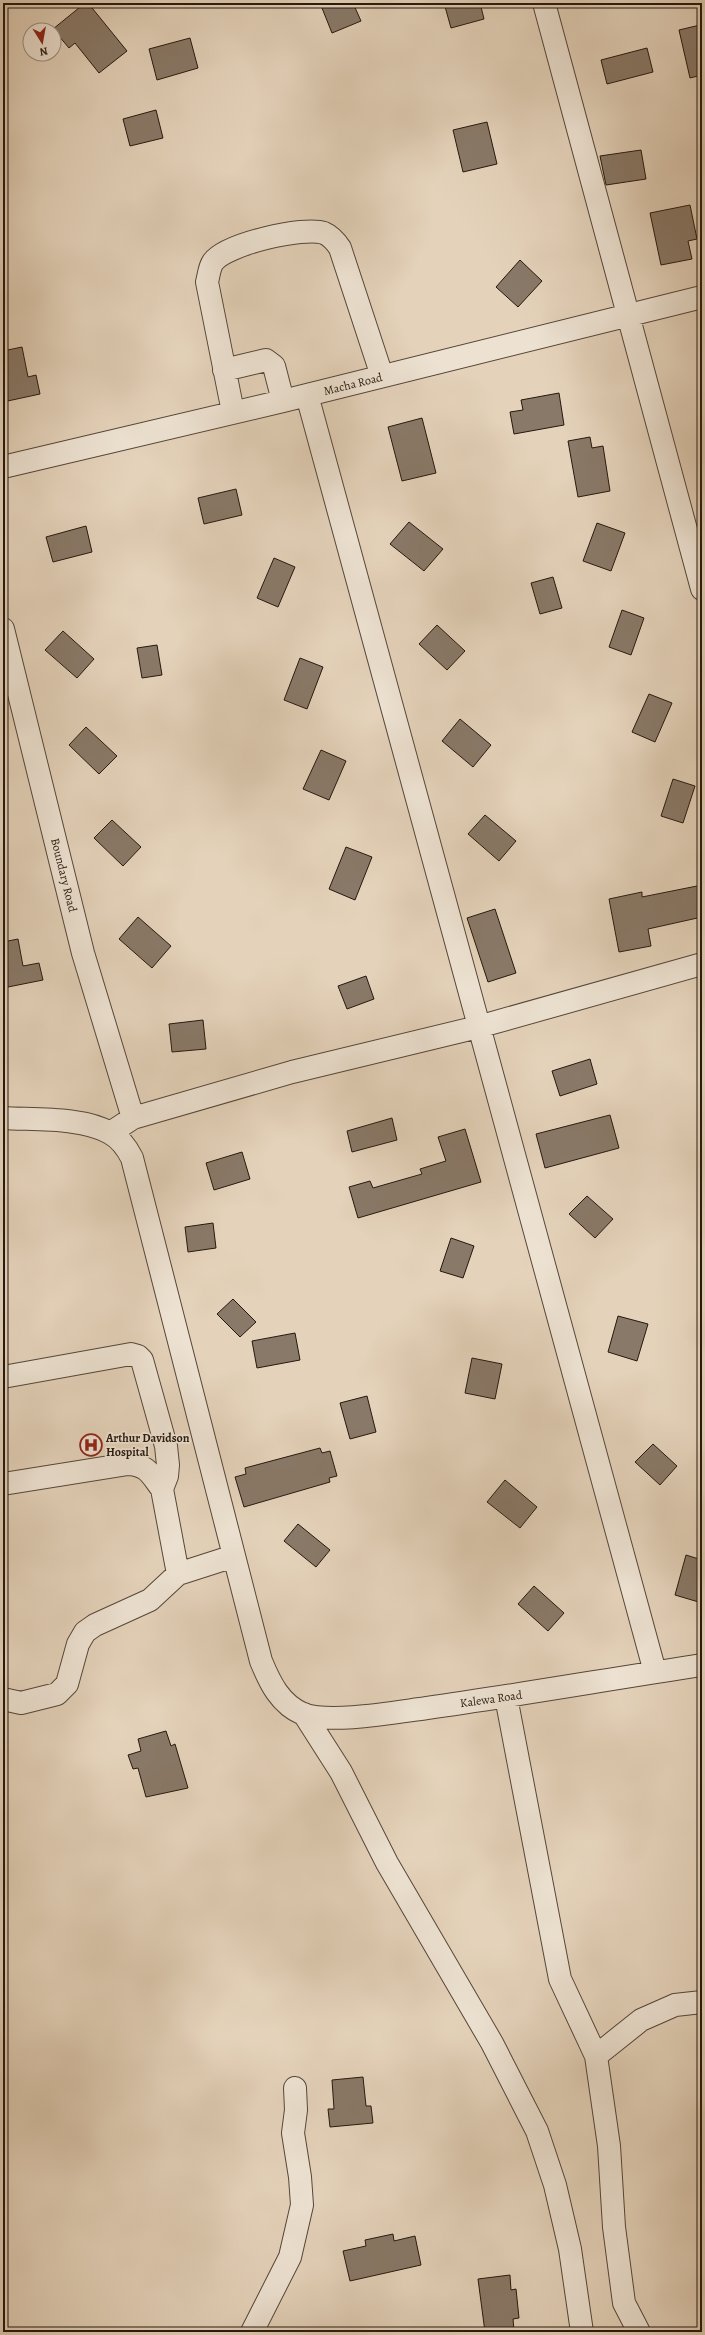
<svg xmlns="http://www.w3.org/2000/svg" width="705" height="2335" font-family="Alegreya,serif">
<rect width="100%" height="100%" fill="#e4d2ba"/>
<filter id="stains"><feTurbulence type="fractalNoise" baseFrequency=".005" numOctaves="4"/><feColorMatrix values="0 0 0 0 .2 0 0 0 0 .09 0 0 0 0 .02 0 0 0 .5 -.17"/></filter>
<radialGradient id="worn" r=".72"><stop offset=".6" stop-color="#630" stop-opacity="0"/><stop offset="1" stop-color="#630" stop-opacity=".3"/></radialGradient>
<path fill="#897968" stroke="#26180f" d="M85,3H88L127,51L99,73L75,43L69,48L53,29Z
M320,3H353L361,21L332,33Z
M444,3H480L484,19L451,28Z
M700,25L702,75L690,78L679,30Z
M190,38L198,68L157,80L149,49Z
M647,48L653,72L607,84L601,60Z
M156,110L163,138L130,146L123,119Z
M487,122L497,164L463,172L453,130Z
M641,150L646,179L606,185L600,156Z
M690,205L697,239L688,241L692,259L661,265L650,213Z
M520,260L542,281L518,307L496,287Z
M22,347L28,377L36,375L40,394L3,402V351Z
M559,393L564,425L514,434L510,412L523,410L521,400Z
M422,418L436,473L402,481L388,427Z
M590,437L592,448L603,446L610,491L578,497L568,441Z
M236,489L242,515L204,524L198,498Z
M409,522L443,549L424,571L390,544Z
M597,523L625,533L611,571L583,561Z
M86,526L92,552L53,562L46,537Z
M274,558L295,567L278,607L257,598Z
M553,577L562,608L540,614L531,583Z
M622,610L644,618L631,655L609,647Z
M437,625L465,651L447,670L419,644Z
M63,631L94,659L77,678L45,650Z
M157,645L162,675L142,678L137,648Z
M300,658L323,667L307,709L284,700Z
M649,694L672,703L655,742L632,732Z
M460,719L491,745L473,767L442,741Z
M86,727L117,756L99,774L69,745Z
M321,750L346,761L329,800L303,789Z
M673,779L695,786L683,823L661,816Z
M485,815L516,841L499,861L468,834Z
M112,820L141,847L123,866L94,838Z
M346,847L372,857L355,900L329,889Z
M702,885V917L648,929L651,946L619,952L609,899L642,892V897Z
M495,909L516,973L488,982L467,918Z
M138,917L171,946L152,968L119,939Z
M18,939L23,966L39,963L43,980L3,988V942Z
M366,976L374,999L347,1009L338,986Z
M203,1020L206,1049L172,1052L169,1024Z
M590,1059L597,1084L560,1096L552,1071Z
M610,1115L619,1148L545,1168L536,1134Z
M392,1118L397,1140L352,1152L347,1131Z
M465,1129L481,1182L358,1218L349,1187L370,1181L373,1188L422,1174L420,1169L446,1161L438,1137Z
M242,1152L250,1179L214,1190L206,1163Z
M587,1196L613,1219L595,1238L569,1214Z
M213,1223L216,1248L188,1252L185,1227Z
M451,1238L474,1246L463,1278L440,1271Z
M233,1299L256,1322L240,1337L217,1314Z
M618,1316L648,1324L637,1361L608,1352Z
M295,1333L300,1360L257,1368L252,1341Z
M472,1358L502,1364L495,1399L465,1393Z
M367,1396L376,1432L350,1439L340,1403Z
M653,1444L677,1466L660,1485L635,1462Z
M320,1448L322,1453L330,1451L337,1476L329,1478L330,1482L244,1507L235,1477L246,1474L245,1468Z
M505,1480L537,1507L520,1528L487,1502Z
M298,1524L330,1550L316,1567L284,1541Z
M686,1555L702,1560V1603L675,1595Z
M534,1586L564,1613L548,1631L518,1604Z
M166,1731L171,1746L175,1744L188,1788L146,1797L138,1768L133,1769L128,1755L141,1751L138,1739Z
M363,2077L366,2106H371L373,2123L330,2127L328,2109H334L332,2080Z
M393,2234L394,2241L415,2236L421,2265L350,2281L343,2251L366,2246L365,2240Z
M510,2275L511,2290L516,2289L519,2318L513,2319L514,2330L485,2332L478,2279Z"/>
<g fill="none" stroke-linecap="round" stroke-linejoin="round">
<g stroke="#56463a" stroke-width="24">
<path id="minor" d="M544,3L702,589
M224,370L266,360L274,366L283,401
M307,395L655,1672
M233,412L207,282C209,275 209,268 213,262C226,244 304,226 324,233C331,236 336,242 340,248L382,376
M3,467L283,401L702,297
M3,629L83,953L133,1118
M3,1118C34,1120 83,1117 110,1133C121,1139 127,1148 132,1158L261,1661C270,1683 280,1704 303,1714C331,1724 396,1712 427,1708C519,1695 610,1679 702,1665
M110,1133L133,1118L292,1072L478,1027L702,964
M3,1377L131,1354L138,1356L142,1360L166,1446L168,1465L167,1476L162,1489L178,1574
M3,1484L128,1464C148,1465 151,1475 162,1489
M506,1697L560,1979L596,2056L609,2146L614,2227L624,2303L639,2332
M3,1699L21,1703L57,1694L67,1684L78,1644L85,1632L95,1625L150,1600L178,1574L234,1556
M304,1714L341,1772L387,1863L492,2043L537,2131L555,2185L570,2249L582,2332
M596,2056L641,2020L675,2005L702,2002
M252,2332L290,2257L302,2205L300,2177L293,2133L296,2110L295,2088"/>
</g>
<use href="#minor" stroke="#ede2d2" stroke-width="22"/>
</g>
<defs>
<g id="hospital-ring" transform="scale(1.15)"><circle r="9.5" fill="#ede2d2" stroke="#8f2418" stroke-width="1.5"/><path d="M-5-5h3v3.5h4V-5h3V5h-3V1.5h-4V5h-3Z" fill="#8f2418"/></g>
</defs>
<g fill-rule="evenodd">
<use href="#hospital-ring" x="91" y="1445"/>
</g>
<g text-anchor="middle" dominant-baseline="central" stroke-width="3.5" stroke-linejoin="round" paint-order="stroke">
<g font-size="12" fill="#26180f" stroke="#ede2d2">
<text transform="translate(353 384) rotate(-14)">Macha Road</text>
<text transform="translate(64 875) rotate(76)">Boundary Road</text>
<text transform="translate(491 1699) rotate(-8)">Kalewa Road</text>
</g>
<g font-size="12" font-weight="bold" fill="#26180f" stroke="#ede2d2" text-anchor="start">
<text x="106" y="1438">Arthur Davidson<tspan x="106" dy="14">Hospital</tspan></text>
</g>
</g>
<rect width="705" height="2335" fill="none" stroke="#e4d2ba" stroke-width="16"/>
<rect x="4" y="4" width="697" height="2327" fill="none" stroke="#26180f" stroke-width="2"/>
<rect x="8" y="8" width="689" height="2319" fill="none" stroke="#26180f"/>
<g transform="translate(42 42) rotate(169)"><circle r="19" fill="#ede2d2" stroke="#9d9184"/>
<path d="M0-3L7 15L0 10L-7 15Z" fill="#8f2418"/>
<text y="-6" font-size="11" font-weight="bold" text-anchor="middle" fill="#26180f">N</text>
</g>
<rect width="100%" height="100%" filter="url(#stains)"/>
<rect width="100%" height="100%" fill="url(#worn)"/>
</svg>
